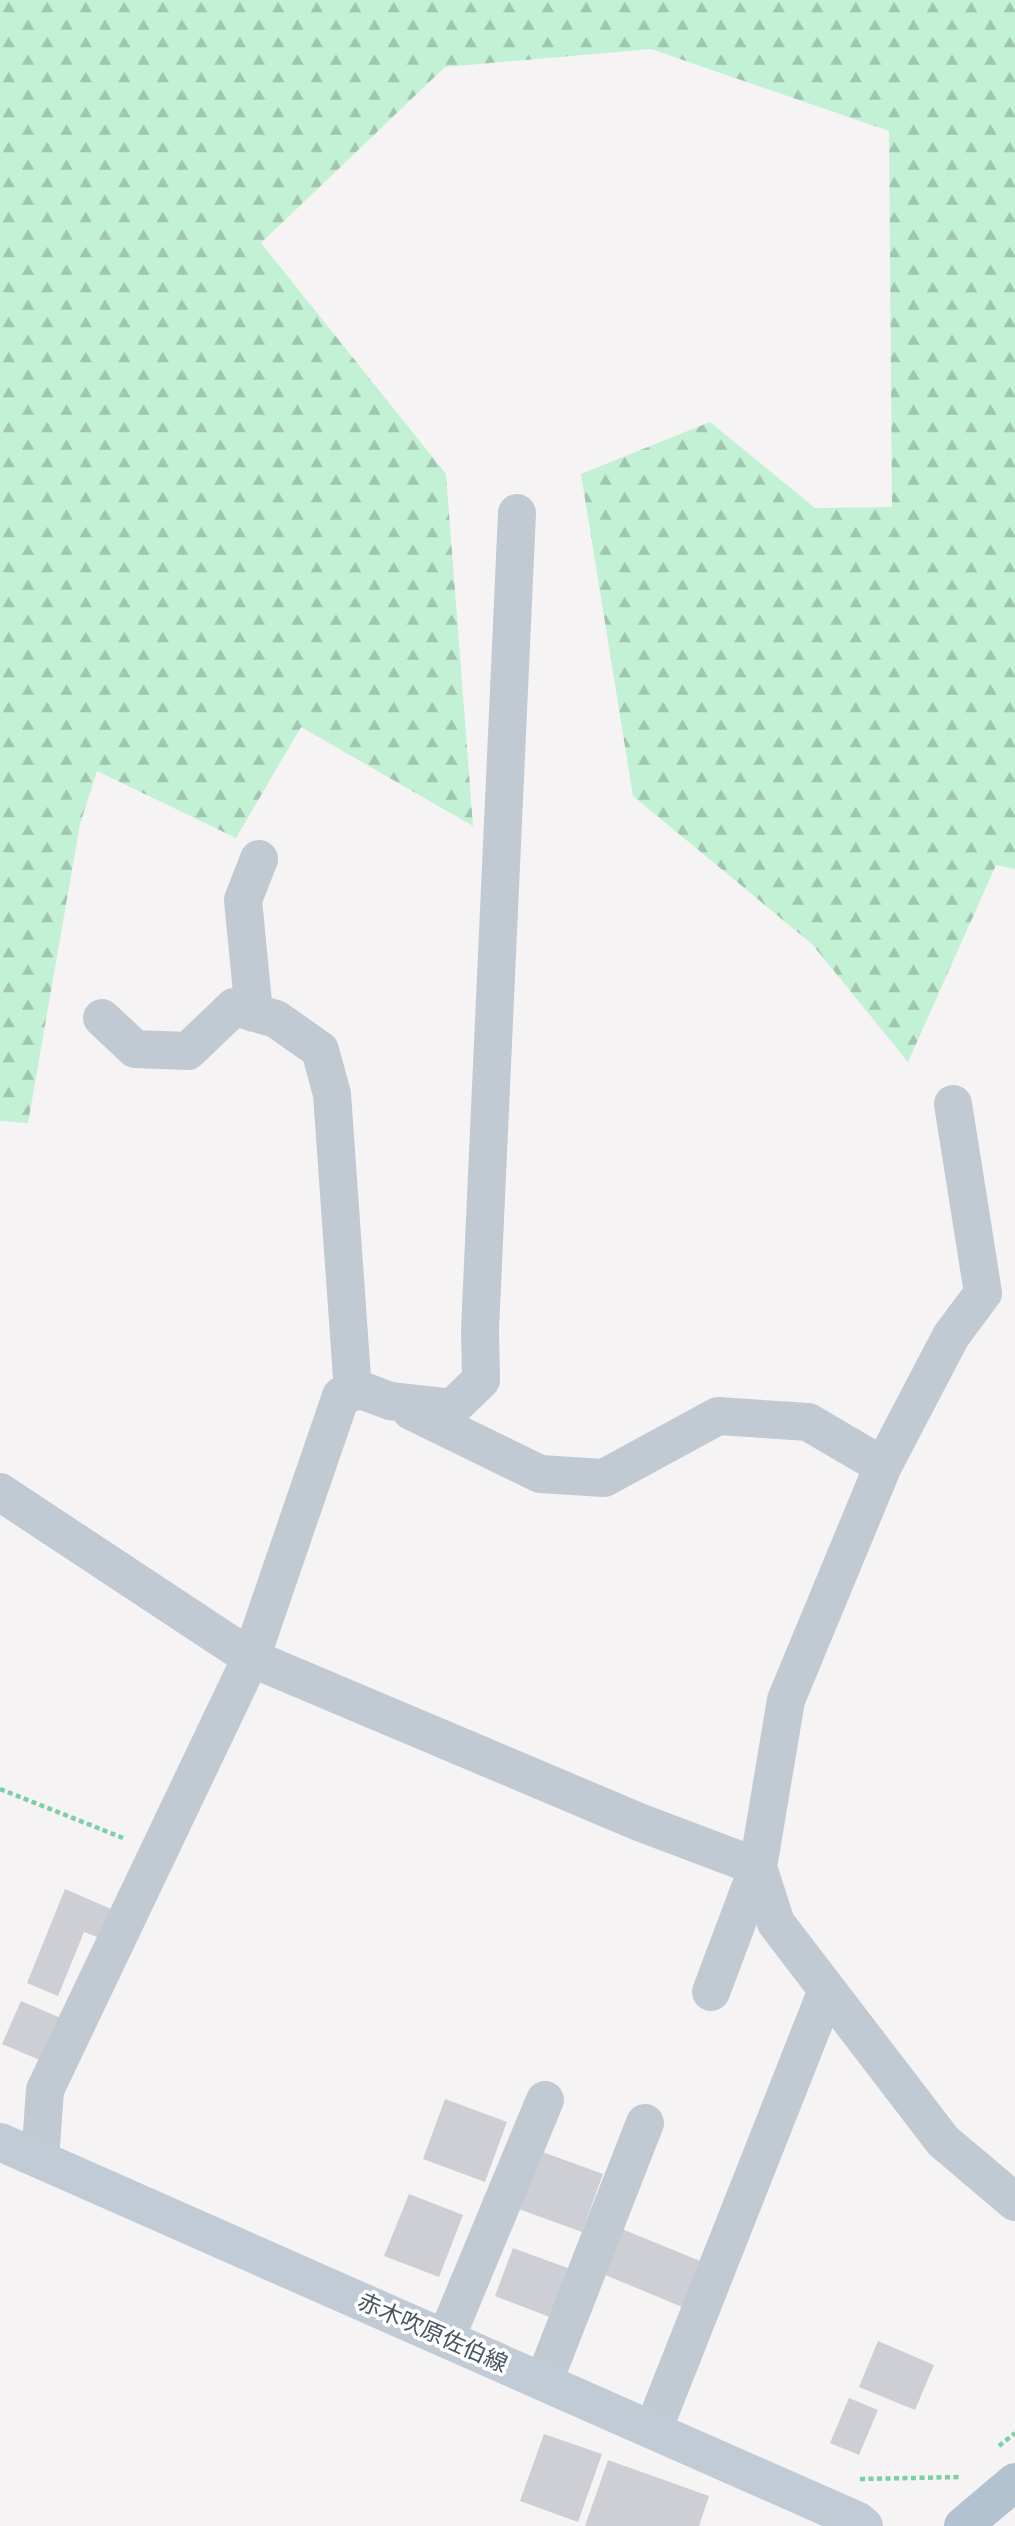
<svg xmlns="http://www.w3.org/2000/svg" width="1015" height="2526" font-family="'Archivo Narrow','Noto Sans JP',sans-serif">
<defs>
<pattern id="forest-firs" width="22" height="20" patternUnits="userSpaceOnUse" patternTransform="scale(1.75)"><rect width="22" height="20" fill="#c3f1d5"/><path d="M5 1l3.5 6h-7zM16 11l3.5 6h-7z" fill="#a0c6b0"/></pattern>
</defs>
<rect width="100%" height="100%" fill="#f5f3f3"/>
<path fill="url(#forest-firs)" d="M0,0H1015V869L996,865L908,1062L812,944L633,796L581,474L710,422L815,508L892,507L889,131L651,49L445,67L261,243L446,474L473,826L301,727L236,838L97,771L80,824L28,1123L0,1121Z"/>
<path fill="#cdcfd5" d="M65,1889L118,1912L107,1941L84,1932L58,1996L27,1983Z
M21,2001L68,2021L49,2064L2,2044Z
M445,2099L507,2122L485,2182L423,2159Z
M537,2150L603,2174L582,2232L516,2208Z
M409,2194L463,2215L439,2277L384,2256Z
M617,2227L705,2263L687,2309L598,2272Z
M513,2248L573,2270L555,2319L495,2296Z
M878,2341L934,2365L915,2410L859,2387Z
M849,2398L878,2410L859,2455L830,2443Z
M544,2434L602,2454L578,2522L520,2501Z
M608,2460L709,2496L699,2526H585Z"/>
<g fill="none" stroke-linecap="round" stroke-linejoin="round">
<path stroke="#7ad0a6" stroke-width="4.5" stroke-dasharray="5 3.5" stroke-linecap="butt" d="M0,1789L123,1838
M999,2446L1015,2433
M860,2479L960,2477"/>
<path stroke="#c1cad2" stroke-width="38" d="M254,1013L243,900L259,859
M102,1018L135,1049L188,1051L234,1007L276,1019L320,1050L332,1094L353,1392
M411,1411L540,1474L604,1478L718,1416L808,1422L883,1466
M0,1492L251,1658L639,1822L758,1867L776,1923L943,2141L1015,2202
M711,1992L758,1867L786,1700L883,1466L951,1336L983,1293L953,1104
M40,2159L45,2090L251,1658L341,1396L361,1390L390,1401L452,1408L481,1380L480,1330L517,513
M446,2338L545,2100
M544,2381L645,2123
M653,2430L827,1990"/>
<path stroke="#c1cbd6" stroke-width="38" d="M0,2142L858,2521L864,2526"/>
<path stroke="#b3c2d1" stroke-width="38" d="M963,2526L1015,2482"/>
</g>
<g text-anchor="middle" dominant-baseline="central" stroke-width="7" stroke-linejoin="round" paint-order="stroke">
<g font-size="23" fill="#4a5661" stroke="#fff">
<text transform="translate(433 2332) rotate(24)">赤木吹原佐伯線</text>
</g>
</g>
</svg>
